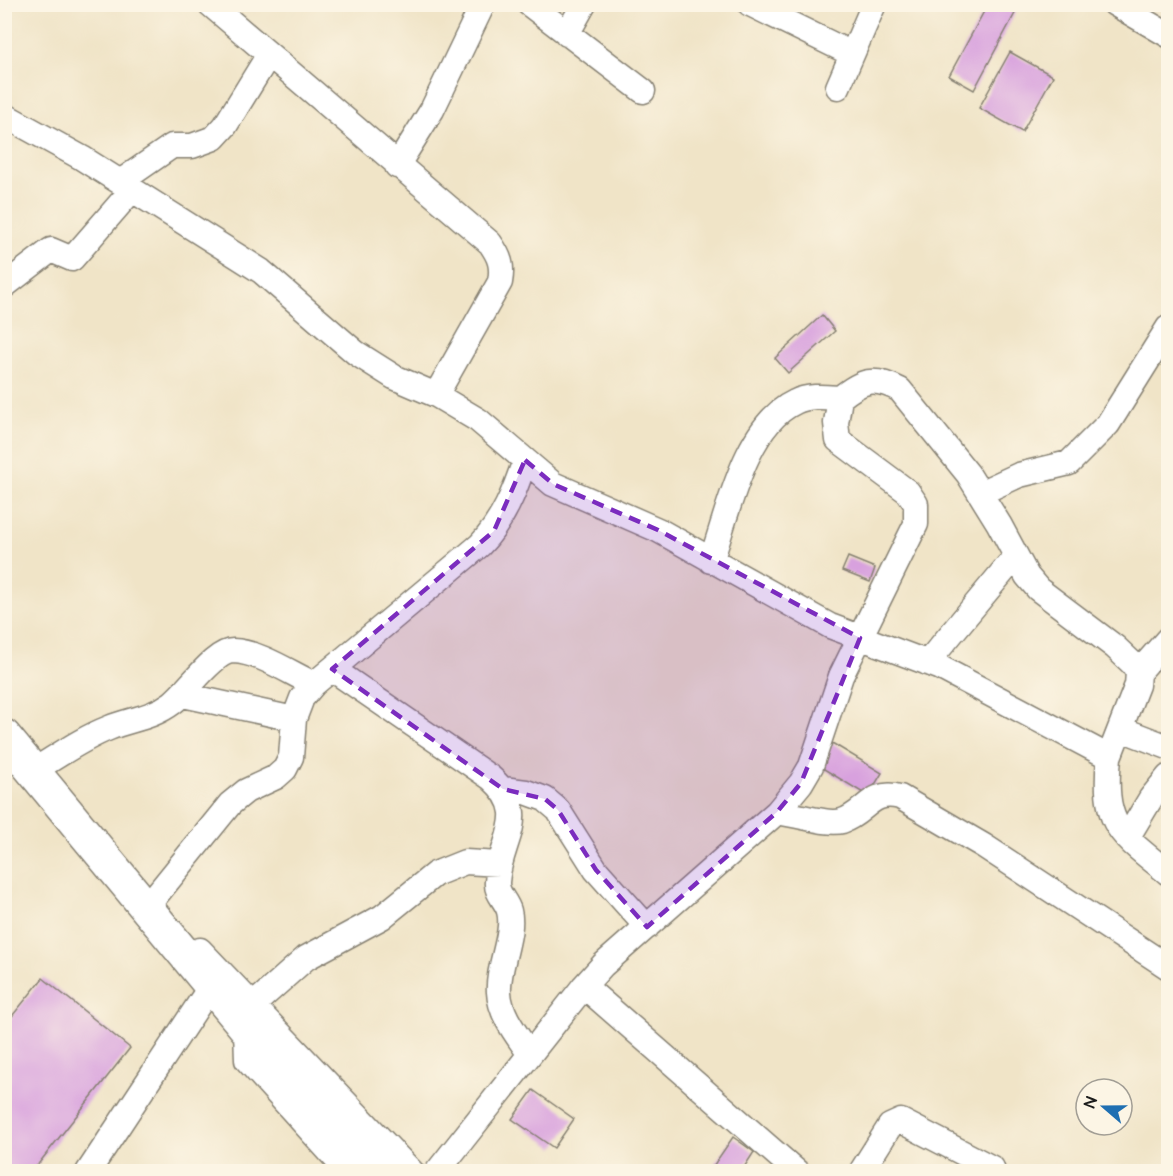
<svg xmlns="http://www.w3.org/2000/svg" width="1173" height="1176" font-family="'Architects Daughter',sans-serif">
<rect width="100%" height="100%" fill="#fcf5e5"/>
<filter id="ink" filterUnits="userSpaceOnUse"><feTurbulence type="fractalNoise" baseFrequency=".0167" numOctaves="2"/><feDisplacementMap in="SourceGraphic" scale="12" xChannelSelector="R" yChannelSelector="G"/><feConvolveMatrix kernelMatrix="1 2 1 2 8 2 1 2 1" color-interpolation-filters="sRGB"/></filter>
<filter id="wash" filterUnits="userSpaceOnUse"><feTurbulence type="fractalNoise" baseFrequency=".008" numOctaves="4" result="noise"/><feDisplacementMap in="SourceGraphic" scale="24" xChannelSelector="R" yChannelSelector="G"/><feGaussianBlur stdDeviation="1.35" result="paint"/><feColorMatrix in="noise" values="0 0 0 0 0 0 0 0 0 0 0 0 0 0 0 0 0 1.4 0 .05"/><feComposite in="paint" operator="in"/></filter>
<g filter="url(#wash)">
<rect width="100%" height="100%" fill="#f0e4c7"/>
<g id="blocks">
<path fill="#d8a1de" d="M988,4H1020L974,90L949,76Z
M1010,52L1053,76L1022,132L979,108Z
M822,315L835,331L788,373L775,358Z
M848,557L875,568L870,582L842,571Z
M832,743L882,773L868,796L819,766Z
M43,978L130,1048L32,1172H4V1026Z
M533,1090L574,1119L554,1148L512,1119Z
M733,1137L754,1152L741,1172H709Z"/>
</g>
</g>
<g filter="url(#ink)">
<use href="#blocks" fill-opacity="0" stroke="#868072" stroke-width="1.5"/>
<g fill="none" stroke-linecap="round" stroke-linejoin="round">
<g stroke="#868072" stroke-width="27">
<path id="street" d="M210,4L490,243C500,257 503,266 500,282L436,395
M529,4L643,91
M750,4L852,54
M1115,4L1168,35
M567,34L584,4
M838,87L874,4
M4,115L82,158L261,271L356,353L394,377L436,395L478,420L553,484L658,530L830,626L939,667L1109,757C1103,826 1118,832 1168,873
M397,166L432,110L483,4
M120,182L172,146H192L214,138L225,126L268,56
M4,286L51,250L72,259L132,190
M980,493L1019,475L1069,463L1108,424L1168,328
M711,561C728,513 745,425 795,402C809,395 825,397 840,398
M927,663L1015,557
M332,669L491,778C533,815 500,838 497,882C496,894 506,900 509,911C515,933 497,968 499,992C500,1015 517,1035 529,1053
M1138,673L1168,639
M183,695L294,719
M1121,729L1168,747
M33,771C58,756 81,739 109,728C131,719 152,718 172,703C189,690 214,651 233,651C260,652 290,673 314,684
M503,789L526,792L545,799L558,810L596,870L647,927
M777,812C793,814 829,825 842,821C866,813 871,789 900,797L984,846L1168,967
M1127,838L1151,798L1168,777
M145,909L230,804L246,791L276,777L285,769L291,757L294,719L302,698L314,684L480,545C503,521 515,491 525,460
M200,950L412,1172
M584,986L797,1172
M242,1015L306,958L382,917L435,874L465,862L500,864
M246,1028L247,1060L348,1172
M88,1172L211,986
M437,1172L584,986L603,965L777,812L801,783L811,766L841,676L916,524V504L908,492L838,440L836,423L840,398C862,380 874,376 900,390L968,474L999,524L1027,576L1038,589L1115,647L1133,664L1138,673L1137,685L1109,757
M861,1172L890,1126L901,1121L992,1168"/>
</g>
<g stroke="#868072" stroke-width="36">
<path id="secondary" d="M4,736L293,1085L379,1172"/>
</g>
<use href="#street" stroke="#fff" stroke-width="24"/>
<use href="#secondary" stroke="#fff" stroke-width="33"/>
</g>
</g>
<path fill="#7b2cbf" fill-opacity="0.2" stroke="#7b2cbf" stroke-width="4.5" stroke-dasharray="12 8" stroke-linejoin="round" d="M525,460L553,484L658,530L860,638L801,783L777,812L647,927L596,870L558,810L545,799L503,789L332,669L494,531Z"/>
<rect width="1173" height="1176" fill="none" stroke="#fcf5e5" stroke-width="24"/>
<g transform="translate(1104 1107) rotate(290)"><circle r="28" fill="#fcf5e5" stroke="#a29e95" stroke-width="1.5"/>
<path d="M0-4.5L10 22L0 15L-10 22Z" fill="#1f6fb2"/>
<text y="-9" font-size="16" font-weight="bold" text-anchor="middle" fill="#1c1c1c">N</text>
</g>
</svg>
